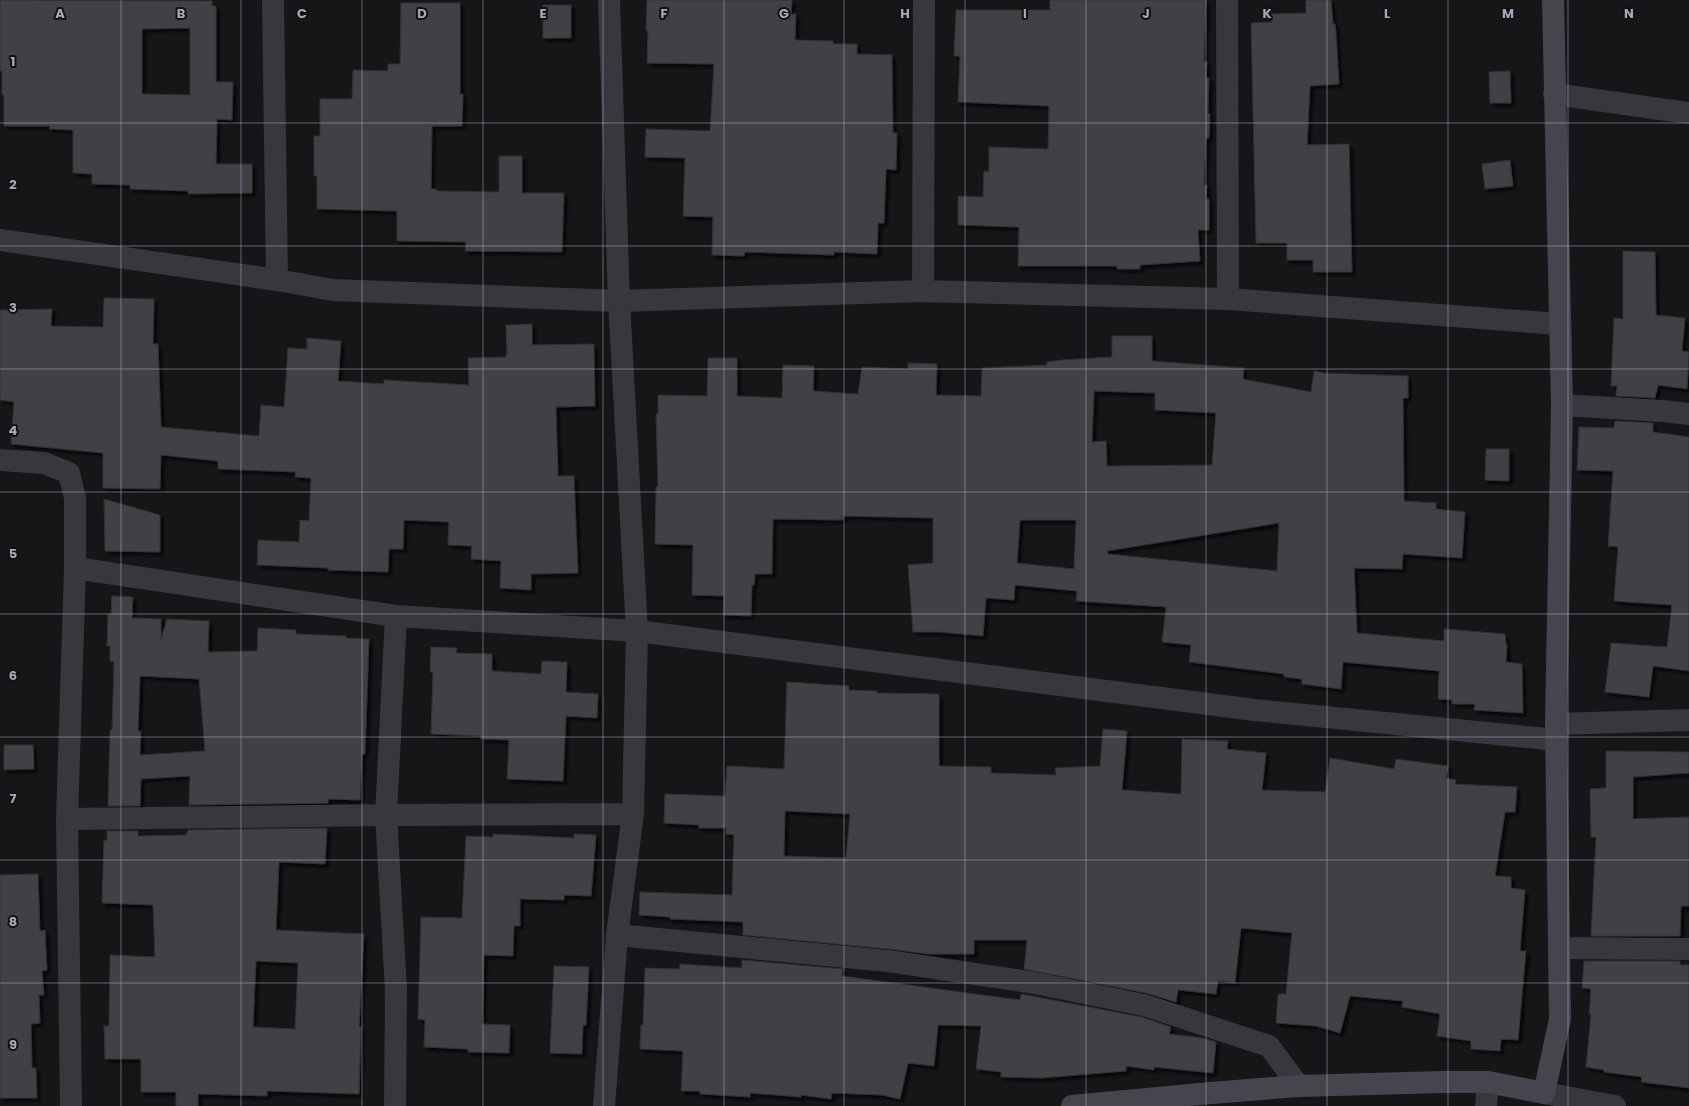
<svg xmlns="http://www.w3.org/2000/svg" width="1689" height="1106" font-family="Poppins,sans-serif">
<defs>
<filter id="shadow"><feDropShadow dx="3.5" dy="3.5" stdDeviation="1" flood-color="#0009"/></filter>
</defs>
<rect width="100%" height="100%" fill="#161618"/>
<path fill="#404045" stroke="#313034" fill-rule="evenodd" filter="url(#shadow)" d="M0,0L212,1V6H216V82H233L232,120L217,119L216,164H252V193L188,194V191L130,189V185L92,184V174L73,173V130L49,129L50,126H4V95H2V71H0ZM190,28V95L142,94V29Z
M647,0H792L791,14H796L795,40L833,41V44H857V54L892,55L893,133H897L896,170L886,169L884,223H878L877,254L834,252V255L745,252L744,256L712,255L713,217L683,216L685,158L645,157L646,129L710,131L714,64L647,63L648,31H646Z
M1050,0H1206L1204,62H1207L1206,78H1209L1208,114H1210L1209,138H1206L1204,185H1207L1206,199H1209V230H1198L1200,261L1140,265V269H1117V266H1018L1019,227L958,225V196L983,197L984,171L989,172V147L1048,149L1049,106L958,102L960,56H954L956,10H1050Z
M1306,0H1331L1333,24H1335L1336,33L1339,84L1310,86L1307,145L1349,144L1352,272H1313V260H1287V243H1256L1251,23L1272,22L1271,14L1306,13Z
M401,3H460V94H463L462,126H432L431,189H437V191L499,192V156H522V193H564L562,252L465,251L466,242L397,241V211L317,209V176H314V136H320V99H352L353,70L388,71V64H400Z
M543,5H571V38H543Z
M1510,71L1511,103H1490L1489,72Z
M1510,160L1513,186L1485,189L1482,164Z
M1623,251L1655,252L1656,315L1685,318L1682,351L1689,352L1687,389L1658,385L1655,398L1616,396L1617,386H1611L1614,318L1623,319Z
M104,298L154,299L153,344H158L161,427L259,436L261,405L284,407L288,348L307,349V338L341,341L338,381L384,384V380L469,385L468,358L506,357V354H507L506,325L532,324V345L594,344L595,406L556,407L558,476H574L578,573L531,574V590L500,588L501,561L471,559L472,546L448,545L449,522L404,520L403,549H389L388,572L328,570V568L257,565L258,540L299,542L300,520L309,521L311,478L295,477L296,472L218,469V461L161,455L160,489L103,488V453L11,444L14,402L0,400V310L52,309L51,326L103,327Z
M1112,336H1152V361L1244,368L1243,379L1311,392L1314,371L1324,373L1408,376V398H1403L1404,501L1436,503V509L1465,512L1462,558L1403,554L1402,569L1354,568L1357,633L1444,641V629L1505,634L1506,644H1507L1506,662L1522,664L1523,713L1474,710L1475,704H1452V700L1438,699L1439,671L1343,662L1341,689L1302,684V679L1284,677V674L1189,662L1191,645L1162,642L1166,607L1076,601L1077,591L1015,585L1014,600L986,598L983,636L939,632H913L908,565L933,563V518L843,516V520L773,519L772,574H755L754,585H752L751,616L723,615L724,596L692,595L693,545L655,544L656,487H658L656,414H658V395L707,396L708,358H737V396L782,398L783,365L814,366L813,391L858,394L862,367L908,369V363L937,364L936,395L981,396L982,368L1047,365V362L1062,360L1112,357ZM1094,391L1155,393V410L1216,413L1212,465L1107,466L1106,441L1092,442ZM1020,520H1076L1074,569L1017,563ZM1279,523L1277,571L1108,554L1107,551Z
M1615,421L1653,423V432L1689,437V671L1653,666L1649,697L1605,692L1611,643L1667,647L1672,605L1614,601L1618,547L1608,546L1613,471L1577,470L1579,427L1614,428Z
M1486,449H1509V481L1485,480Z
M104,499L160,515V552L105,551Z
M112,596L133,597L132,618L161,619V639L167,619L209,621L208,652L257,651L258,628L296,630V634L346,636V638L369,639L365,754H362L360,800L328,799V803L189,805L190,776L141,779L140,806H108L110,730H112L114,662L110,661V646H107L108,614H111ZM140,676L199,679L205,751L140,755L141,731H138Z
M431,647L457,648L456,653L492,654V671L541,674L542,661L567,662L566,692L598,694L597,718L566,716L563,781L507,779L509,740L481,739V736L431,734L433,672H430Z
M787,682L849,686V690L877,691V693L939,694V766L991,767V773L1056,775L1055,768L1100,766L1103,729L1127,731L1122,790L1181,794L1182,739L1228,741L1227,749L1266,753L1262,790L1325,792L1330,758L1394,769L1396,759L1448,766L1446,778L1456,780L1455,784L1517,787L1515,812H1505L1495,876L1511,877V888L1525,890L1520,951H1526L1518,1040L1501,1039L1500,1051L1471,1049V1041L1437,1036L1440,1014L1402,1007L1403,1001L1350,996L1340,1033L1316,1026L1276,1023L1278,994H1286L1292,933L1241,928L1235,983L1218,981L1216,994L1178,990L1176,1002L1146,993L1024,969L1027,940H974V954H928L889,949L743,935V922L670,919V917L639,915L640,892L732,895L734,835L726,834V828H699V825L664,823L665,794L725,796L727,766L784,769ZM785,811L850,814L846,858L784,856Z
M4,745H33L34,769L4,770Z
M1606,751L1689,752V773L1633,777V819L1689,817V906H1681L1680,936H1591L1596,837H1591L1590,789L1606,788Z
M327,828L325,864L279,862L276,930L364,934L359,1027H361L359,1094L267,1091V1096L198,1094V1106H176V1092H141V1059H105L104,1026H109L110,955L155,957L153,905L102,903L104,840L107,841V831H138V836L186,835L188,830ZM256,961L298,963L295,1029L253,1027Z
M493,834L574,838V834L596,835L591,896L564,895V900L520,899V926H514L513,956L484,955L482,1024L510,1025L509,1053L468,1052V1049L424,1047L425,1020L418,1019L421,917L462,918L466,836L493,837Z
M38,874L40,931L45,930L47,970L42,971L44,995H39L40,1023L31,1024L32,1068H36L37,1098H0V875Z
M742,960L843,969L842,976L1020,1000L1021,994L1141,1017L1171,1027L1169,1034L1203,1038L1216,1042L1213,1073L1154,1067V1070L1126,1066V1071L1041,1078L1001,1077V1072L976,1069L981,1026L938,1025L934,1066L908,1063L900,1099L882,1095L832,1093L831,1099L801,1095V1097L750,1093V1097L700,1094V1091H681L683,1051L640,1049L641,1025H643L645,968L680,969V964L742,968Z
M1584,961H1680V965H1689V1088L1641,1082L1642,1077L1604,1072V1070L1586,1067L1591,1014H1589L1591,989L1582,988Z
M554,966L589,967L586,1025H583L582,1054L550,1053Z"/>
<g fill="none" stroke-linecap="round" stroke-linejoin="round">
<path stroke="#37373d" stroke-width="22" d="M273,0L277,280
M1227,0L1228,299
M1554,94L1689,113
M0,240L277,280L333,290L619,301L923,291L1228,299L1559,324
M923,291L924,0
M1562,405L1663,411L1689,414
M0,460L44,463L69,473L75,498V568L67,819L71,1106
M75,568L396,616L637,631L1255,710L1557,740
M1556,724L1689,720
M67,819L386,815L633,814
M617,935L888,961L1035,983L1144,1005L1269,1046L1299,1086
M1559,948L1689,949
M1544,1093L1615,1106
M395,1106L396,990L386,815L396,616
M604,1106L617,935L633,814L637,631L619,301L609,0
M1486,1106L1488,1082"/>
<path stroke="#45464d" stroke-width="22" d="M1072,1106L1211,1093L1299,1086L1442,1082H1488L1544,1093L1560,1019L1556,724L1562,405L1553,0"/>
</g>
<path fill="none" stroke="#a7abb9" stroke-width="1" stroke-opacity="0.55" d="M121,0V1106M241,0V1106M362,0V1106M483,0V1106M603,0V1106M724,0V1106M844,0V1106M965,0V1106M1086,0V1106M1206,0V1106M1327,0V1106M1448,0V1106M1568,0V1106M0,123H1689M0,246H1689M0,369H1689M0,492H1689M0,614H1689M0,737H1689M0,860H1689M0,983H1689"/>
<g font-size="13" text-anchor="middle" font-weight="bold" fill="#a7abb9" stroke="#111113" stroke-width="4" stroke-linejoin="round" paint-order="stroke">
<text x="60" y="18">A</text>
<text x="181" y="18">B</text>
<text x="302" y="18">C</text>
<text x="422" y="18">D</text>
<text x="543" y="18">E</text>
<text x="664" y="18">F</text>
<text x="784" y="18">G</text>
<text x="905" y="18">H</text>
<text x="1025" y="18">I</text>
<text x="1146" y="18">J</text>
<text x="1267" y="18">K</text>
<text x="1387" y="18">L</text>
<text x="1508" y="18">M</text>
<text x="1629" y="18">N</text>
<text x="13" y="66">1</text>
<text x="13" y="189">2</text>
<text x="13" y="312">3</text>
<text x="13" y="435">4</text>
<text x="13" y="558">5</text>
<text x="13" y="680">6</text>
<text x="13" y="803">7</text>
<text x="13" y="926">8</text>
<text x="13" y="1049">9</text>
</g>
</svg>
